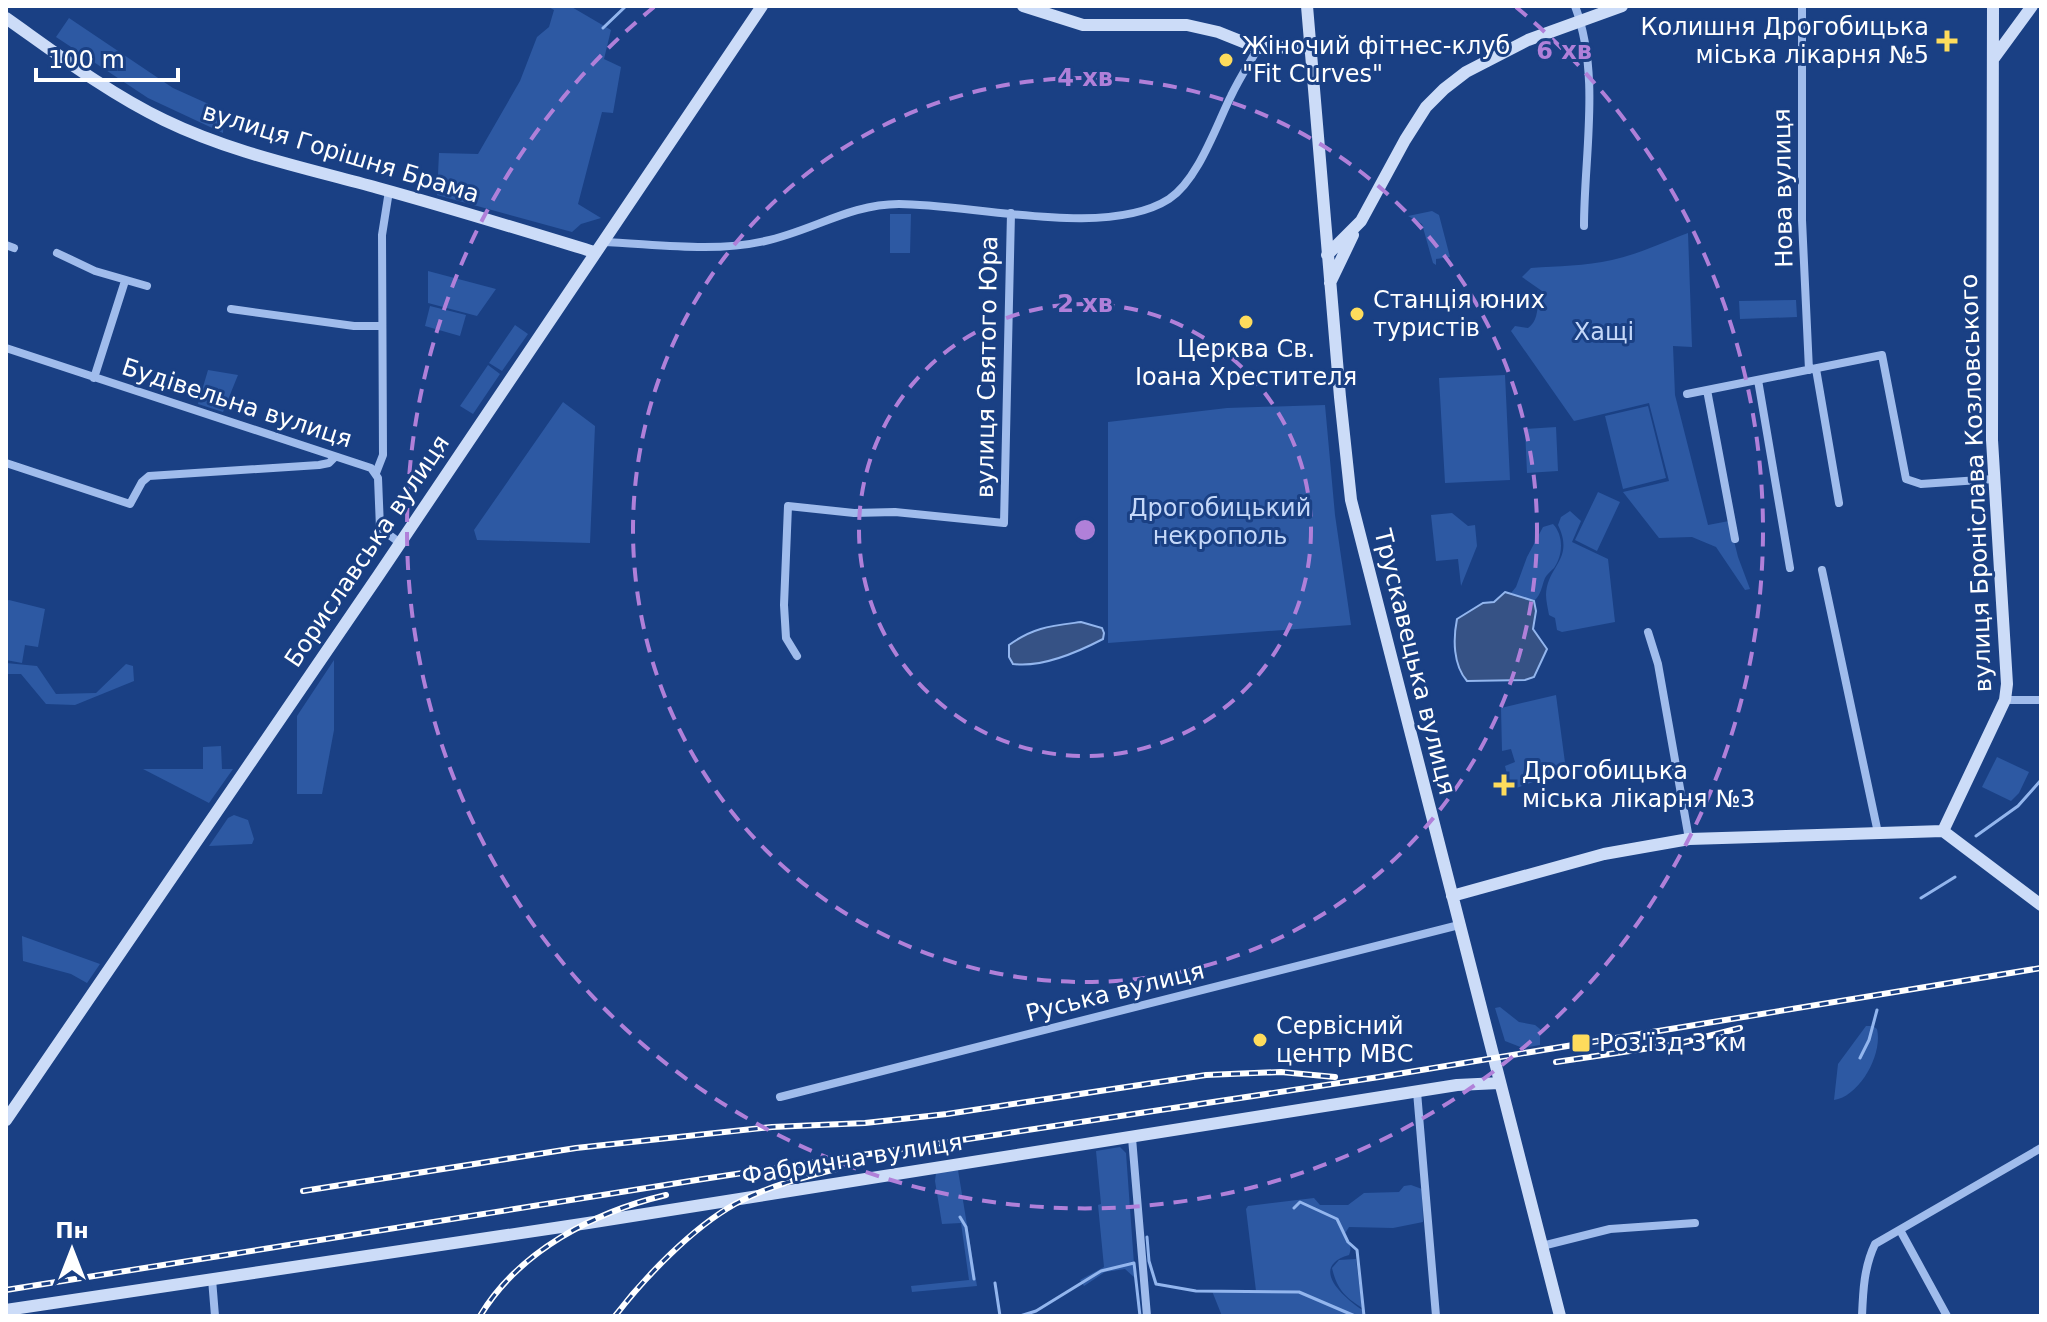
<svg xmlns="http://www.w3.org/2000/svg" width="2047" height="1322" font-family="'DejaVu Sans',sans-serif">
<rect width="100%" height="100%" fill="#1a4084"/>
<path fill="#2d59a3" d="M547,6H570L611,30L604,59L621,67L613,113L602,112L578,204L601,218L581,224L572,232L437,195L439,153L478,154L520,81L537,37L549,27L554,10Z
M69,18L173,88L224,111L223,133L148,98L56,37Z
M1432,211L1439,215L1450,257L1436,259V265L1433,263L1422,224L1408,216Z
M890,214H911L910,253H890Z
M1688,233L1692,347L1673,346L1675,395L1708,525L1729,521L1738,557L1750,589L1745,590L1716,547L1692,537L1659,538L1623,492L1669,481L1649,403L1574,421L1511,331L1515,326L1528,328C1541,319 1535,303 1542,291L1522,277L1531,268C1558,266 1585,266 1612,260C1639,254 1664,242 1688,233Z
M428,271L496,289L477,316L428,303Z
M1796,300L1797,317L1740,319L1739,301Z
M430,306L466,315L460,336L425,326Z
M515,325L528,334L502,371L489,363Z
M488,365L500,374L473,414L460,406Z
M208,370L238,375L223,412L198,404Z
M1505,375L1510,480L1445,483L1439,378Z
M563,402L595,426L590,543L477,540L474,530Z
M1325,405L1335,515L1351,625L1108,643V422L1227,408Z
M1648,406L1666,478L1623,489L1605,416Z
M1556,427L1558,471L1527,473L1525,429Z
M1598,492L1620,502L1597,551L1575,540Z
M1570,511L1581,521L1572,542L1608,559L1615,622L1562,632L1557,630L1555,618L1549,615C1548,609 1546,601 1546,595C1547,565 1575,560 1558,525L1561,517Z
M1452,513L1468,526L1475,525L1477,546L1461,586L1458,559L1436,561L1431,515Z
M1553,524C1564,536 1563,555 1554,568C1551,571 1547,574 1545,578C1541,588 1542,593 1534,601L1511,593L1516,587L1527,557L1543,527Z
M9,600L45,609L38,647L25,645L22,663L6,660V601Z
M334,660V730L322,794H297V716Z
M6,663L37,666L56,694L96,693L126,664L133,666L134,681L75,705L46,704L21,674H6Z
M1556,695L1566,770L1511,790L1505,766L1515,762L1511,749L1502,751L1501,708Z
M221,746L222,769H233L209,803L143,769H203V747Z
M1997,757L2029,772L2019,793L2011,801L1982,787Z
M234,815L248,820L254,839L252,844L209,846L228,818Z
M22,937V936L100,964L87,983L71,974L23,961Z
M1500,1007L1519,1022L1535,1025L1540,1029V1045L1523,1048L1505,1041L1495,1008Z
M1866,1026H1873L1877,1029C1883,1054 1860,1096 1834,1100L1838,1064Z
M1120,1147L1126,1153L1135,1278L1125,1269L1105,1272L1084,1286L1080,1280L1104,1267L1098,1205L1101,1204L1096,1151Z
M958,1170L977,1286L912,1292L911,1286L969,1280L961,1223L942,1224L935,1181L936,1173Z
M1411,1185L1422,1189L1423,1222L1393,1228L1349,1227L1344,1235C1348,1242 1353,1246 1349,1255C1308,1267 1344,1298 1364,1311V1316H1222L1212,1291H1256L1246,1209L1248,1206L1314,1198L1320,1205H1348L1364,1193L1399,1192L1404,1186Z
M1356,1259L1362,1308C1344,1296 1337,1289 1332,1268L1339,1260Z"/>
<path fill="#365285" stroke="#93b6ee" stroke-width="2" d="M1505,592L1534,601L1536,611L1533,629L1547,649L1534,677L1525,680L1467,681C1453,665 1453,639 1457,619L1483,603L1494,602Z
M1081,622L1102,628L1104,633L1103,639C1078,652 1042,668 1013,664L1009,657V645C1034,627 1051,626 1081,622Z"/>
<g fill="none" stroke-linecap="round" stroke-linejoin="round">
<path stroke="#93b6ee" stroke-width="3" d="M603,28L626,6
M1976,836L2018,806L2041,780
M1921,898L1955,877
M1860,1058L1869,1040L1877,1010
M1294,1208L1300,1202L1337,1219L1348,1242L1357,1250L1364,1316
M960,1217L966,1227L974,1279
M1147,1237L1149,1261L1156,1284L1196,1291L1299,1292L1355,1316
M995,1283L1000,1316
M1020,1316L1036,1311L1101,1271L1134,1263L1140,1316"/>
<path stroke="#a0bcec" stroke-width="8" d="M1575,6C1601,75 1584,155 1584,226
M1802,6V220L1809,370
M602,242C656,244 712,253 765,241C812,231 850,204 899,204C971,204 1107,239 1169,199C1198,180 1216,126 1231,96C1239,79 1249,64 1258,48
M6,245L14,248
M57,253L95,271L147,286
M231,309L354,326H382
M6,348L371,468L378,478L380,528L400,543
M1816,369L1839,503
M94,378L125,281
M1758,380L1790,568
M1707,390L1735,539
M1687,394L1882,355L1906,479L1921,484L1994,479
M6,463L130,504L142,482L149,476L319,465L329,463L335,457
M376,473L383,455L382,235L389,191
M1822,570L1878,833
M1648,632L1658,664L1689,839
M797,656L786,638L784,605L788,506L854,513L895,512L1004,523L1011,213
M2005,700H2041
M1417,1092L1436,1316
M780,1097L1459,925
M1132,1138L1147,1316
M1900,1230L1947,1316
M1542,1246L1610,1229L1695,1223
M212,1279L215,1316
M1862,1316C1863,1291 1864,1267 1875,1244L2041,1148"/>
<path stroke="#ccdcf8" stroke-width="12" d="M1023,6L1083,25H1187L1218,32L1258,48L1310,47
M1307,6L1340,397L1351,500L1560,1316
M6,18C57,54 108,93 164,120C232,153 306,168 378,188C451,208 522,230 594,252
M1994,58L2032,6
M1327,255L1361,221L1405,140L1426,107L1444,89L1466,72L1528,40L1622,6
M1330,283L1353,235
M1943,831L2005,700L2007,684L1992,440L1993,6
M1943,831L2041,905
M1452,896L1604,854L1689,839L1943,831
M6,1120L378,576L762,6
M6,1310L588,1223L1457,1085L1499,1083"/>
<g stroke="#fff" stroke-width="6">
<path id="rail" d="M1556,1062L1677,1044L1740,1028
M303,1191L576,1148L772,1127L865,1123L947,1114L1206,1075L1281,1072L1335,1077
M6,1290L703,1179L1379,1077L2041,968
M480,1316C519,1251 594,1212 666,1195
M615,1316C645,1277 692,1228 735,1204C768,1186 804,1177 840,1168"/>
</g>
<use href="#rail" stroke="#1a4084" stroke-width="3" stroke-dasharray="9" stroke-linecap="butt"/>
</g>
<g fill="none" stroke="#b080d9" stroke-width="4" stroke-dasharray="14 10">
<circle cx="1085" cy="530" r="226"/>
<circle cx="1085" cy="530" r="452"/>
<path d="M1516 7A678 678 0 1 1 654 7"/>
</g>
<g fill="#fedc5c" stroke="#1a4084" stroke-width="3">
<path d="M1943 29h8v8h8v8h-8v8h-8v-8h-8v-8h8z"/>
<circle cx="1226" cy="60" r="8"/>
<circle cx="1357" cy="314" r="8"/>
<circle cx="1246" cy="322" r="8"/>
<path d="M1500 773h8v8h8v8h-8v8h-8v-8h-8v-8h8z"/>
<circle cx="1260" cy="1040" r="8"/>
<rect x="1571" y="1033" width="20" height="20" rx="4"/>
</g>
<g text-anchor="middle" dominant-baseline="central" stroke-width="6" stroke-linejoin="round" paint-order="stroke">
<g font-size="24" fill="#fff" stroke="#1a4084" text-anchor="start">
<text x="1929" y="27" text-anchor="end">Колишня Дрогобицька<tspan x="1929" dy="28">міська лікарня №5</tspan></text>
<text x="1242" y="46">Жіночий фітнес-клуб<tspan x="1242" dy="28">"Fit Curves"</tspan></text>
<text x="1373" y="300">Станція юних<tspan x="1373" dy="28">туристів</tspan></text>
<text x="1246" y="349" text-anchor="middle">Церква Св.<tspan x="1246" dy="28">Іоана Хрестителя</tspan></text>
<text x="1522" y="771">Дрогобицька<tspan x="1522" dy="28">міська лікарня №3</tspan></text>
<text x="1276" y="1026">Сервісний<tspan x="1276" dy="28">центр МВС</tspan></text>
<text x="1599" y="1043">Роз'їзд 3 км</text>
</g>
<g font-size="24" fill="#fff" stroke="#1a4084">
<text transform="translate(341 153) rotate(17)">вулиця Горішня Брама</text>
<text transform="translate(1783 188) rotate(-91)">Нова вулиця</text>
<text transform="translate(987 367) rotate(-89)">вулиця Святого Юра</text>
<text transform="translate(237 403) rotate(18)">Будівельна вулиця</text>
<text transform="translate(1976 483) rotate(-92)">вулиця Броніслава Козловського</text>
<text transform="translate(367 551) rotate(-56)">Бориславська вулиця</text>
<text transform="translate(1415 662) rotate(76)">Трускавецька вулиця</text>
<text transform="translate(1115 992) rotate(-14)">Руська вулиця</text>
<text transform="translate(852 1159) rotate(-9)">Фабрична вулиця</text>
</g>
<g font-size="24" fill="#c5d8f9" stroke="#1a4084">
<text x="1604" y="332">Хащі</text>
<text x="1220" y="508">Дрогобицький<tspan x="1220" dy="28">некрополь</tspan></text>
</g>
</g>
<circle cx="1085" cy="530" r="12" fill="#b080d9" stroke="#1a4084" stroke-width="4"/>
<g font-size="24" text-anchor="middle" font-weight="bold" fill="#b080d9" stroke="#1a4084" stroke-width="6" stroke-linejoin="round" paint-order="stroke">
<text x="1564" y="59">6 хв</text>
<text x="1085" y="86">4 хв</text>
<text x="1085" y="312">2 хв</text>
</g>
<rect width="2047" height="1322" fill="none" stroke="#ffffff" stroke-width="16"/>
<g transform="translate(72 1250)" stroke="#1a4084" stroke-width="6" paint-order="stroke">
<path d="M0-6L14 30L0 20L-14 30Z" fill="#ffffff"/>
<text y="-12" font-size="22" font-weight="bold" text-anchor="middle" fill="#ffffff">Пн</text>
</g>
<path d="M36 68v12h142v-12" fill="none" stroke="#ffffff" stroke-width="4"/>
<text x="48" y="68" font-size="24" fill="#ffffff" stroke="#1a4084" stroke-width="6" paint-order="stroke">100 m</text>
</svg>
